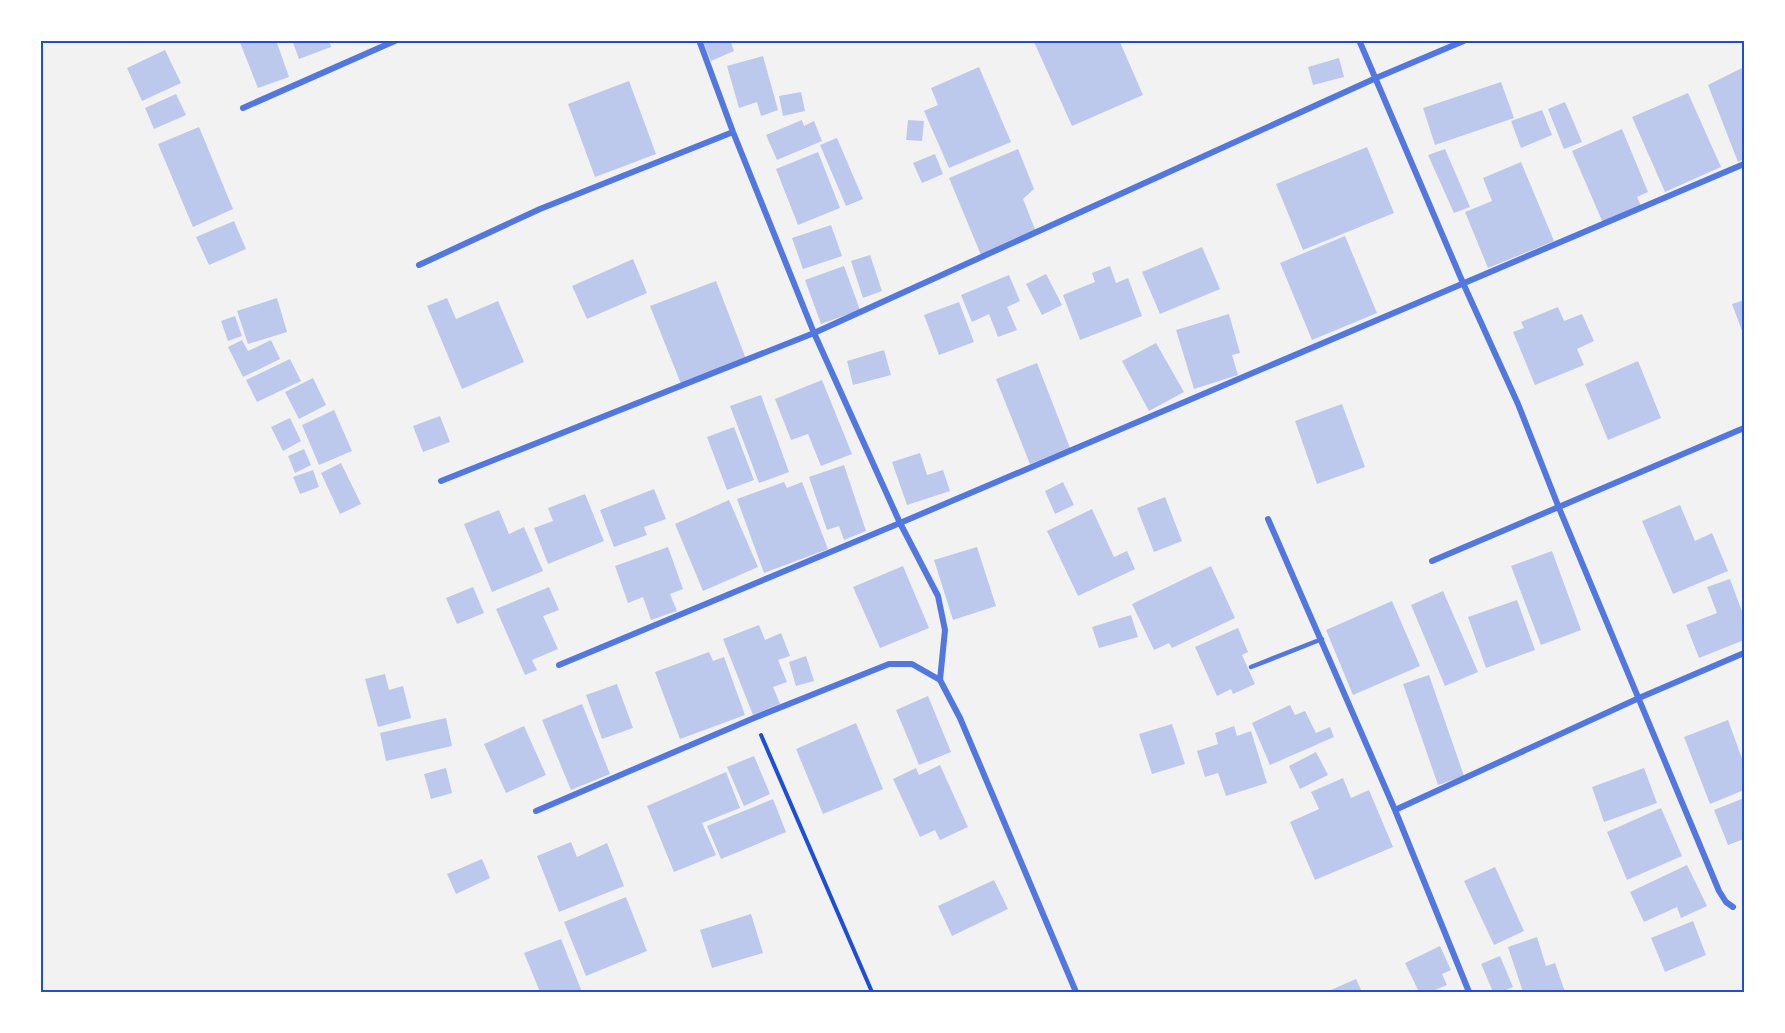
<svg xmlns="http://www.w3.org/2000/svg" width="1785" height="1033" font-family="'Alegreya Sans',sans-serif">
<rect width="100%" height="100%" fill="#f2f2f2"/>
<path fill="#bdc9ec" d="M239,40H276L289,77L258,88Z
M292,40H329L331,47L299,59Z
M702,40H730L734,51L711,61Z
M1038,40H1119L1143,95L1072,126L1034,42Z
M165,50L181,83L142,101L127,68Z
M763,56L778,110L761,116L757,102L739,108L727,66Z
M1339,58L1344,77L1313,85L1308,67Z
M979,67L1011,142L949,168L924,111L938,105L931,88Z
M1744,67V159L1738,162L1708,85Z
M629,81L656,154L595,177L568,104Z
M1501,82L1514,118L1435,145L1423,108Z
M801,92L805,111L783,116L779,96Z
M1688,93L1721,167L1665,192L1632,117Z
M176,94L186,115L154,129L145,108Z
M1565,102L1582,142L1564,149L1548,109Z
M1542,110L1552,135L1521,148L1511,121Z
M802,120L804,126L814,121L822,141L777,160L766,135Z
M908,120L924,121L922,141L906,140Z
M199,127L233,209L193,227L158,144Z
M1622,129L1648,192L1637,197L1641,206L1603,223L1572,151Z
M837,138L863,199L846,206L820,145Z
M1367,147L1394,213L1303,250L1276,184Z
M1018,149L1034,189L1023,199L1036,232L981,255L949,178Z
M1445,149L1470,207L1454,213L1428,155Z
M818,152L840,208L798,225L776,169Z
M935,154L943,174L922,183L913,163Z
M1521,162L1554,241L1488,268L1465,212L1492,201L1483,178Z
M234,221L246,249L209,265L196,237Z
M831,225L842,256L803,269L792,238Z
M1345,236L1377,313L1312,340L1280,263Z
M1202,247L1220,289L1160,314L1142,272Z
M870,255L882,291L863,298L851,261Z
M633,259L647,293L587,319L572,286Z
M844,266L860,310L821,324L805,280Z
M1110,266L1116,283L1128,278L1142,316L1080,340L1063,295L1095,282L1092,273Z
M1046,274L1062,305L1042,315L1026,284Z
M1009,275L1020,301L1007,307L1017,330L998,337L989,314L972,322L961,295Z
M716,281L746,359L681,384L650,306Z
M277,298L287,332L248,344L237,311Z
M447,298L456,319L498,301L524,362L462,389L427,306Z
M1744,300V336L1732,304Z
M959,302L974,342L939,355L924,315Z
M1558,307L1564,321L1582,314L1594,341L1577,349L1584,365L1535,385L1513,332L1524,328L1521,322Z
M1229,314L1240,353L1232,355L1238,375L1194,389L1176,330Z
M235,316L242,336L228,341L221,321Z
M242,340L248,351L271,340L280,359L243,377L228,347Z
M1156,343L1184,392L1149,411L1122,361Z
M884,350L891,375L853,385L847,361Z
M290,359L301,381L257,402L246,380Z
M1638,361L1661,418L1608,440L1585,384Z
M1037,363L1070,448L1030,464L996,379Z
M313,378L326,405L299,419L285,392Z
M822,380L852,454L821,466L808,434L791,440L775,399Z
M761,395L789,472L759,483L730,406Z
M1342,404L1365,467L1317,484L1295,421Z
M334,410L352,451L319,465L302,425Z
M440,416L450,442L423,452L413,426Z
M290,418L301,441L283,451L271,427Z
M734,427L754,480L727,490L707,437Z
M304,449L311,465L295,473L288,456Z
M920,453L927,475L943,470L950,491L907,505L892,462Z
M341,463L361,504L340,514L321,473Z
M844,465L866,531L844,540L839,526L827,530L809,477Z
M313,470L319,487L300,494L293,477Z
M784,482L787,488L802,482L828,549L764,573L737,499Z
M1063,482L1074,505L1055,514L1045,491Z
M654,489L666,519L644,527L647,535L614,547L600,510Z
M585,494L604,541L548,564L534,528L553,521L548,508Z
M1165,497L1182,541L1154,552L1137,508Z
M729,500L758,567L703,591L675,524Z
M1680,505L1695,541L1712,533L1728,571L1673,594L1642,521Z
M1092,509L1114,557L1127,551L1135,569L1078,596L1047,531Z
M499,510L509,534L524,527L543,571L492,592L464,524Z
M668,547L683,589L670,594L677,611L651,620L643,597L628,603L615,566Z
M977,547L996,606L953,620L934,560Z
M1552,551L1581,630L1541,645L1511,566Z
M903,566L929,628L880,648L853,587Z
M1211,566L1235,618L1172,648L1169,643L1154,650L1132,604Z
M1730,579L1744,617V640L1699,658L1686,625L1717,613L1707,587Z
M473,587L484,613L457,624L446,598Z
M549,587L559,610L543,616L558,649L532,660L537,670L525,675L496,609Z
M1443,591L1478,672L1445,686L1411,605Z
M1517,600L1535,650L1486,668L1468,617Z
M1392,601L1420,666L1353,695L1326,630Z
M1131,615L1138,637L1099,648L1092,627Z
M759,625L765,640L781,633L790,656L778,660L787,682L773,687L780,704L753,715L723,639Z
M1238,628L1248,652L1242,655L1255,684L1233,694L1231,689L1217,696L1195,647Z
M709,652L713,661L724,657L745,715L680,739L655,672Z
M806,656L814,681L796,686L789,662Z
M385,674L389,690L403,686L411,718L378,727L365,679Z
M1429,675L1464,776L1438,785L1403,684Z
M617,684L633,728L602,739L586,695Z
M928,696L951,752L919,765L896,710Z
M582,704L610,774L571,790L542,720Z
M1290,705L1295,715L1305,711L1316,733L1330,727L1334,737L1270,765L1252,723Z
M446,718L452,746L386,761L380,733Z
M1728,720L1744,764V790L1710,804L1684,737Z
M856,723L883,789L823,814L796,749Z
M1172,724L1185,764L1152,774L1139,734Z
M524,726L546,775L506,793L484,744Z
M1234,726L1237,736L1251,731L1267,783L1226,796L1218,773L1205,777L1197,751L1218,744L1215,733Z
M1316,752L1328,775L1300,789L1289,766Z
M754,756L770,794L744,806L727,767Z
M940,765L968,827L940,840L935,830L920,837L893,779L916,768L919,775Z
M446,768L452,793L431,799L424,774Z
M1644,768L1657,803L1604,822L1592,787Z
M726,772L740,808L702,823L716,855L674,872L647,806Z
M1343,778L1351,798L1369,790L1393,847L1315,880L1290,822L1319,809L1311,792Z
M1744,798V839L1728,845L1714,810Z
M773,799L786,832L721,859L707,826Z
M1661,808L1682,856L1627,880L1607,832Z
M571,842L577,857L607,843L624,886L559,912L537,856Z
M482,859L490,878L456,894L447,874Z
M1687,865L1707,906L1681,918L1677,907L1644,922L1630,892Z
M1495,867L1524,931L1494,945L1464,881Z
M994,880L1008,909L952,936L938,906Z
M626,897L647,951L586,976L564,922Z
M751,914L763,953L712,968L700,930Z
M1693,921L1706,955L1665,972L1651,938Z
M1537,937L1546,966L1555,963L1565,992H1523L1508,947Z
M561,939L582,992H540L524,953Z
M1440,946L1451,970L1442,974L1447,985L1430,992H1419L1405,963Z
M1500,956L1513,987L1501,992H1493L1481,964Z
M1356,979L1362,992H1326Z"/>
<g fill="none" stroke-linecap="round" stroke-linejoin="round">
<path stroke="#1d4ed8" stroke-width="4" d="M761,735L872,992"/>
<path stroke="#5277de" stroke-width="4.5" d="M1251,667L1322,639"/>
<path stroke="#5277de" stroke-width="6" d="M699,40L733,132L814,333L900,523L938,596L945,630L940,680
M1359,40L1463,283L1518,404L1559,508L1719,891L1726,902L1733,907
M243,108L397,40
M419,265L540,209L733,132
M441,481L814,333L1376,78L1466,40
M1268,519L1395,810L1469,992
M1432,561L1744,428
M559,665L900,523L1744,164
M1395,810L1639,698L1744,653
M536,811L754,718L889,664H912L940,680L960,718L1076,992"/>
</g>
<rect width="1785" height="1033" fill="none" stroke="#ffffff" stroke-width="84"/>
<rect x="42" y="42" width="1701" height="949" fill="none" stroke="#1d4ed8" stroke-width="2"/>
</svg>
